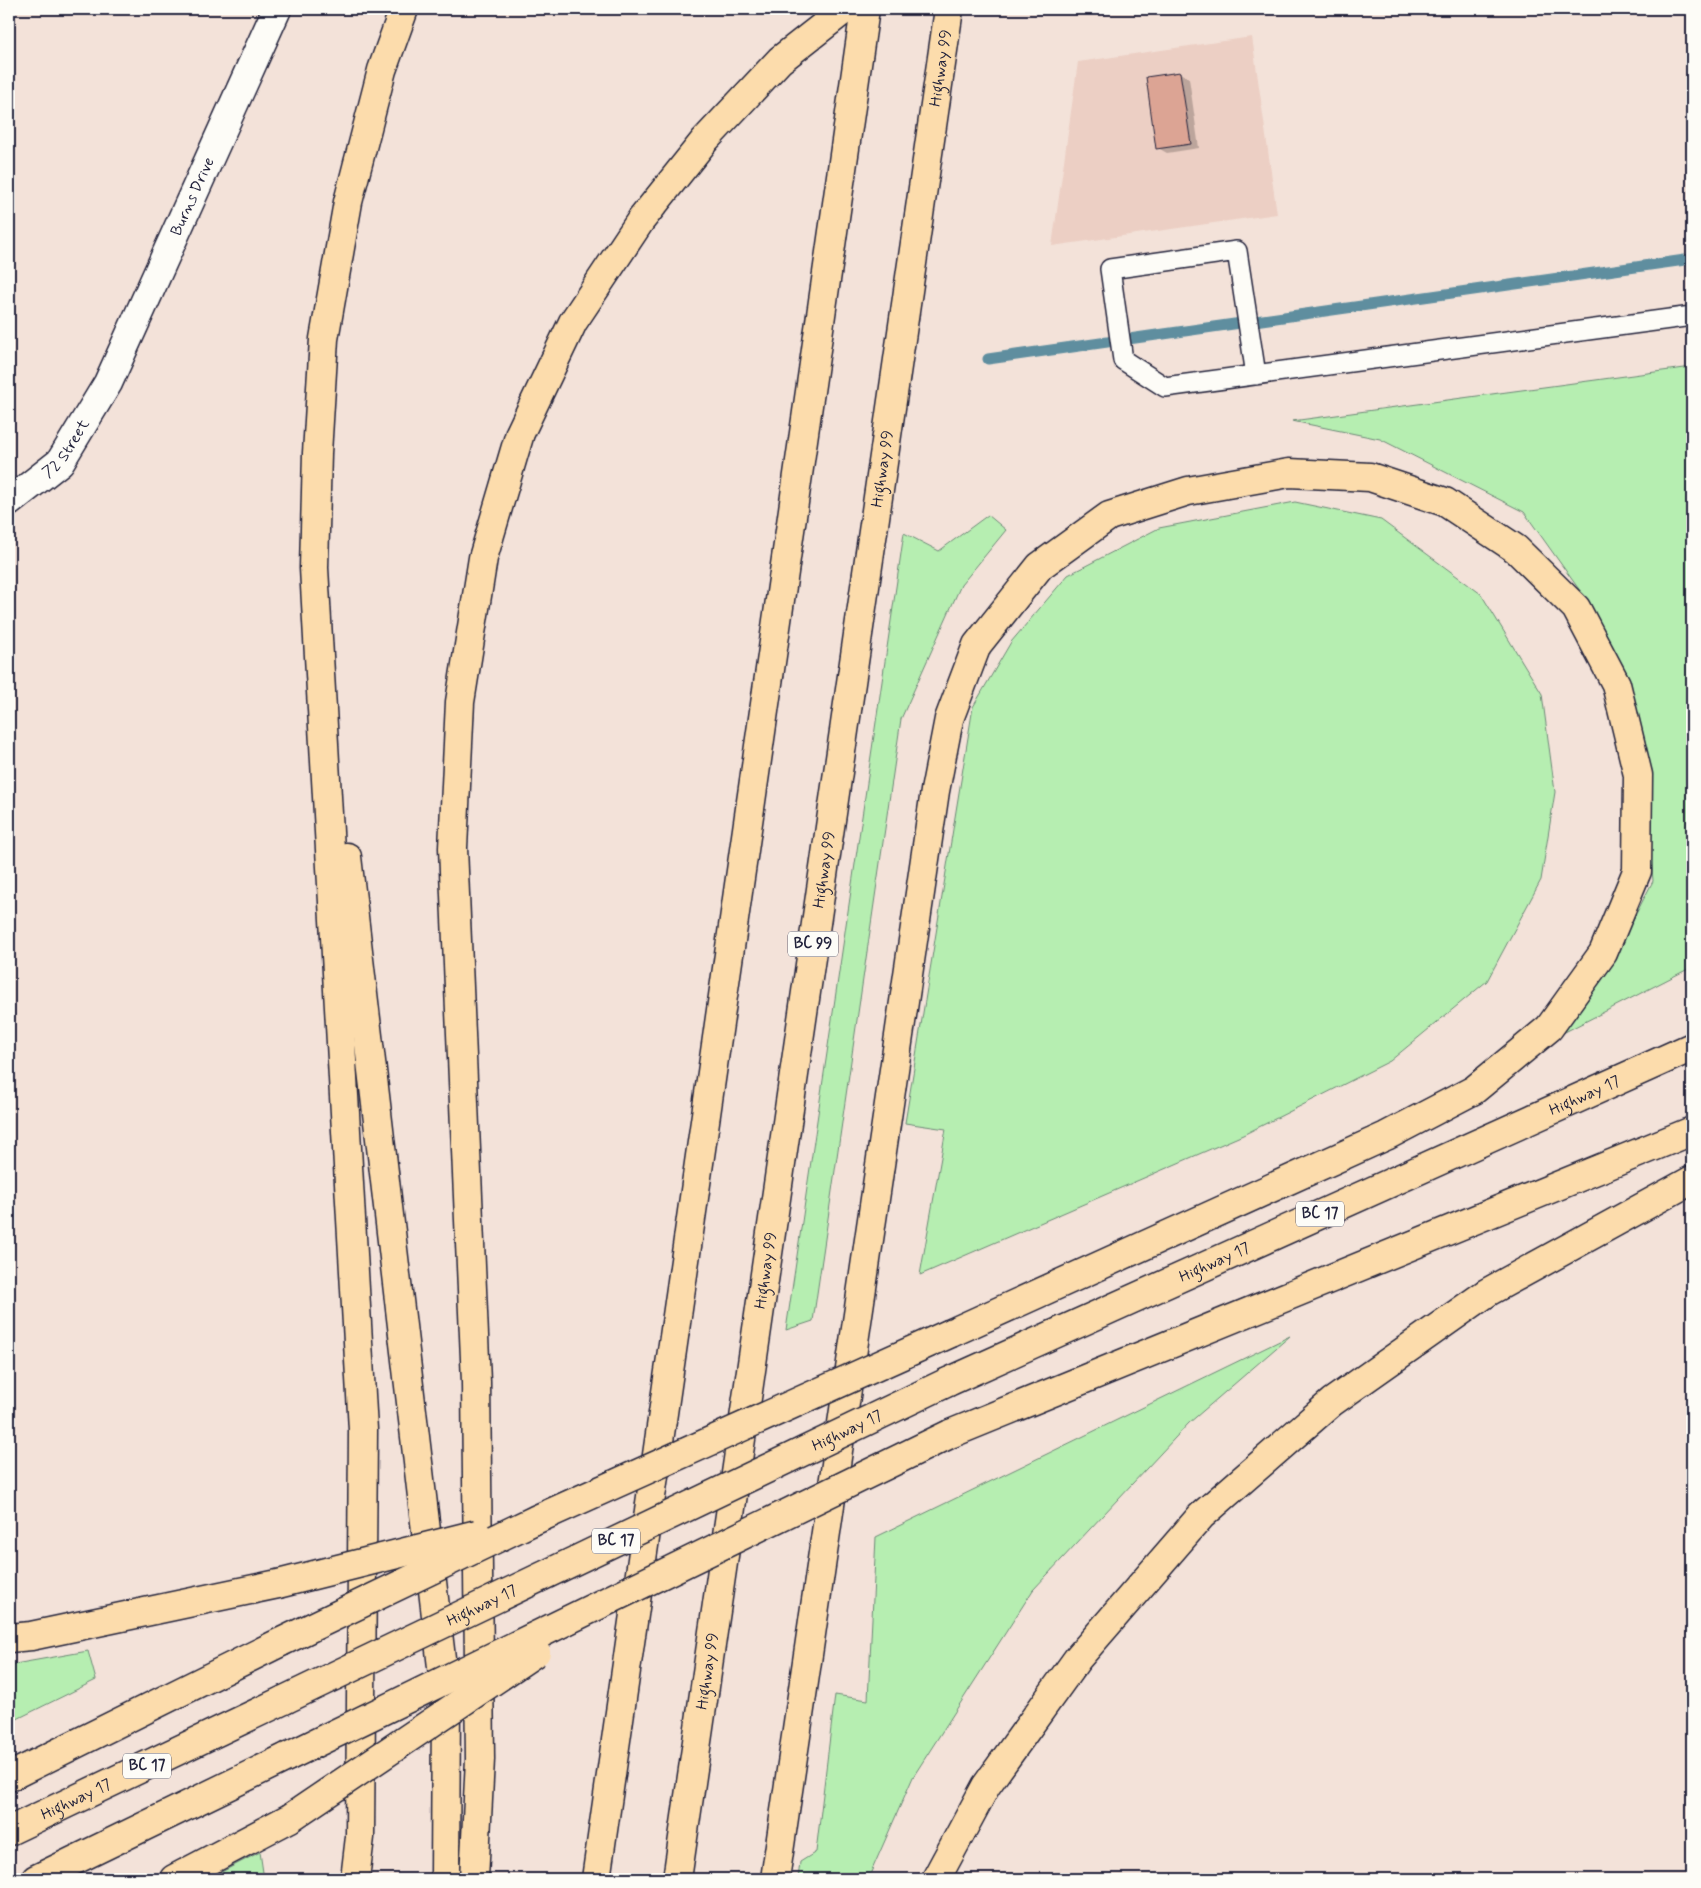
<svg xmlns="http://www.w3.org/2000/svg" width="1701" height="1888" font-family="Mynerve,sans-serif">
<rect width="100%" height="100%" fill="#f3e2d9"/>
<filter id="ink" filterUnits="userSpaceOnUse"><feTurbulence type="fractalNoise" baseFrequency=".02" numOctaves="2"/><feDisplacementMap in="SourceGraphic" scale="10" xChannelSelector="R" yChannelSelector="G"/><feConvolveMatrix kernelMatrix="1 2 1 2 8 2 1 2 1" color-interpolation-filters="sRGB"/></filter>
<g filter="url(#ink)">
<path fill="#eccfc4" d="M1252,37L1277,214L1052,246L1078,62Z"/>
<path fill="#b6eeb1" stroke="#6c8876" d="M1692,367V967L1561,1034L1609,966L1653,881L1643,743L1588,602L1524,512L1380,439L1292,421Z
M1295,502L1381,520L1481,594L1542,694L1555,792L1541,880L1487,981L1390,1061L1243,1135L920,1275L946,1129L905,1123L973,707L1011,642L1068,575L1159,528Z
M988,515L1006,530L961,585L901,719L813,1321L786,1330L904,533L939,551Z
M1290,1336L1189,1423L1033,1590L913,1777L868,1879H798L800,1862L816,1852L835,1695L868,1700L876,1537Z
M88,1651L96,1680L9,1723V1665Z
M260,1852L264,1879H208Z"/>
<path fill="#0003" d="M1180,73L1189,78L1199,148L1167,153L1158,148Z"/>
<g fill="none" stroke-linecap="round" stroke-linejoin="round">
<path stroke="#5e8e9f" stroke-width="11" d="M988,359L1692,259"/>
</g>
<path fill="#dca494" stroke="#22223b" d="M1180,72L1191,144L1156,149L1146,77Z"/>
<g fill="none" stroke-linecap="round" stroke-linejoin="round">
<g stroke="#22223b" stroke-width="22">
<path id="lane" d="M1256,375L1237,251L1110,269L1123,360L1165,387L1692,316"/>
</g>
<g stroke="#22223b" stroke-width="31">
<g id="street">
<path id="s1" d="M9,502L60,462L108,383L277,9"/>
</g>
</g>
<g stroke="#22223b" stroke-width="31">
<g id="highway">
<path d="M347,857L446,1701L445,1879"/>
<path id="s2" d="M948,1382L1692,1047"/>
<path d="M950,1434L1692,1131"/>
<path d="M9,1638L31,1636L278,1584"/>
<path d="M9,1777L281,1642"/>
<path id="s3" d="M9,1831L284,1700"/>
<path d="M36,1879L287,1757"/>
<path d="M174,1879L290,1818"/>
<path d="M355,1879L360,1837L363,1430L314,568L317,453L324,339L348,202L382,70L404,9"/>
<path d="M474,1879L480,1759L476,1382L453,848L460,702L483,558L520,433L573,322L641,220L705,140L780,60L845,9"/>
<path d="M596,1879L865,9"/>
<path id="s4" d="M677,1879L949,9"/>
<path d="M775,1879L935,791L949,719L977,645L1040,566L1109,516L1188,491L1289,473L1370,477L1445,502L1516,549L1576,608L1616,684L1638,775L1637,871L1603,953L1549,1028L1474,1090L1386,1136L951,1333"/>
<path d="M936,1879L986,1786L1078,1658L1201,1516L1332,1402L1488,1292L1692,1180"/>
</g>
</g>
<use href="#lane" stroke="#fdfcf7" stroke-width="19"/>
<use href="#street" stroke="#fdfcf7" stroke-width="28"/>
<use href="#highway" stroke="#fcdcac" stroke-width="28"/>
<g stroke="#22223b" stroke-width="31" stroke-linecap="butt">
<g id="highway-bridge">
<path d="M278,1584L477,1534"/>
<path d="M281,1642L535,1520L951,1333"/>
<path id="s5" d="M284,1700L948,1382"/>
<path d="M287,1757L950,1434"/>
<path d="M290,1818L536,1652"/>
</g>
</g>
<use href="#highway-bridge" stroke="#fcdcac" stroke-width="28"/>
</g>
</g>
<g text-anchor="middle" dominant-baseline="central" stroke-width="4.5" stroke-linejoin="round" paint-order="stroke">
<g fill="#fdfcf7" stroke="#646373" stroke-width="1">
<rect x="788" y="931.5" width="50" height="25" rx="4"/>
<rect x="1296" y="1201.5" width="48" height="25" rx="4"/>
<rect x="592" y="1528.5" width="48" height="25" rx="4"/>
<rect x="123" y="1753.5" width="48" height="25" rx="4"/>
</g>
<g font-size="15" font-weight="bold" fill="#22223b">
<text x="813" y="944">BC 99</text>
<text x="1320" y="1214">BC 17</text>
<text x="616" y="1541">BC 17</text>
<text x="147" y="1766">BC 17</text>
</g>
<g font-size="16" fill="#22223b" stroke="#fdfcf7">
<text stroke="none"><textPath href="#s4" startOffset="1830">Highway 99</textPath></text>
<text stroke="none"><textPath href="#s1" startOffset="362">Burns Drive</textPath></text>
<text stroke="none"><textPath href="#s1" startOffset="79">72 Street</textPath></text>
<text stroke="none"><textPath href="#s4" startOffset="1425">Highway 99</textPath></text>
<text stroke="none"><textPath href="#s4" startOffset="1020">Highway 99</textPath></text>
<text stroke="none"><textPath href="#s2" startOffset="698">Highway 17</textPath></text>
<text stroke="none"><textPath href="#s2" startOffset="292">Highway 17</textPath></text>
<text stroke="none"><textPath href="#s4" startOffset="615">Highway 99</textPath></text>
<text stroke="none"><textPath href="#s5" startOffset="624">Highway 17</textPath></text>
<text stroke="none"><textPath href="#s5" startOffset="219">Highway 17</textPath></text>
<text stroke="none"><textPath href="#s4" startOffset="210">Highway 99</textPath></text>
<text stroke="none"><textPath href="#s3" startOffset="74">Highway 17</textPath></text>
</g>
</g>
<rect width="1701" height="1888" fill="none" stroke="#fdfcf7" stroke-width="30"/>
<rect x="15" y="15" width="1671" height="1858" fill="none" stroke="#22223b" stroke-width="2" filter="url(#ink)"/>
</svg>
